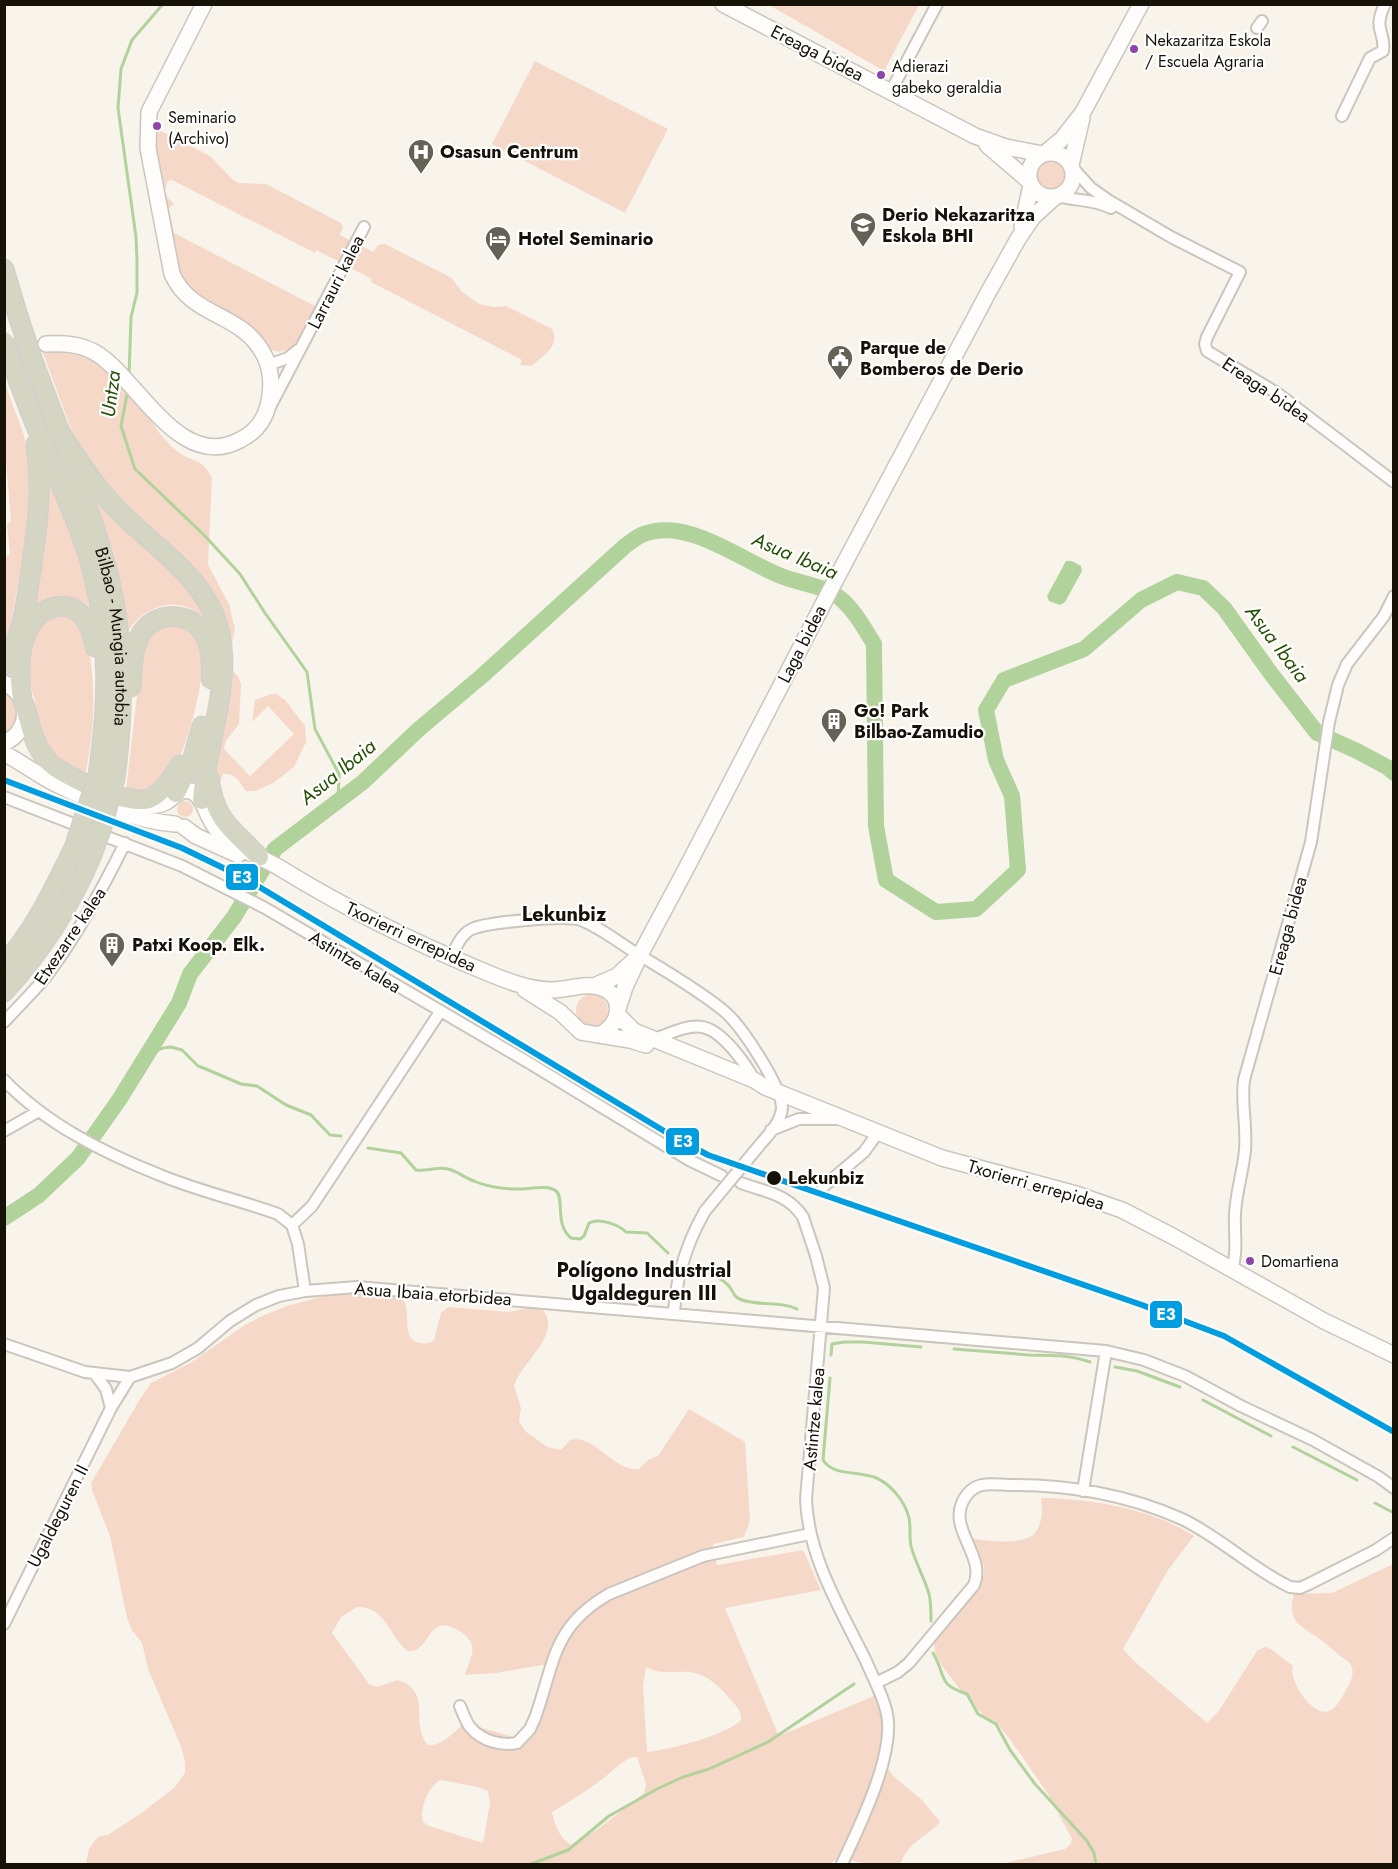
<svg xmlns="http://www.w3.org/2000/svg" width="1398" height="1869" font-family="Jost,sans-serif">
<rect width="100%" height="100%" fill="#f8f4eb"/>
<path fill="#f6d8c9" fill-rule="evenodd" d="M769,5H919L884,71Z
M535,61L668,129L625,213L492,144Z
M159,130L210,156L232,179L238,183L266,184L341,223L343,227L340,235L351,241L340,262L316,250L315,253L172,180L168,181L165,190L167,197L174,204L169,208L174,233L317,307C307,326 296,361 268,349L195,298L180,280L152,143Z
M1036 174a15 15 0 1 1 30 0a15 15 0 1 1-30 0Z
M385,244L452,278L461,291L479,304L493,307L506,306L552,329C561,346 543,356 531,366L520,365L522,360L371,282L372,279L351,268L362,246L373,252L378,245Z
M53,352C59,352 65,351 71,352C96,355 122,382 137,401C150,418 160,438 177,451C193,464 200,455 212,478L208,565L229,604L235,629L231,647L233,671L238,676L241,684L239,724L226,741L224,749L250,776L294,734L268,706L252,722L255,700L271,694H277L285,700L305,726L306,742L294,767L273,783L256,791H246C239,782 237,773 223,774L212,803L208,795L228,662L190,567L106,484L88,461L71,429L43,353Z
M4,381L24,435L32,480L33,505L11,622L15,623L5,645V558L10,554L7,525L11,521L5,450Z
M49,478C64,520 84,562 89,606C68,590 52,601 32,613L46,480Z
M93,492C134,528 183,569 207,620C199,617 195,610 187,607C164,599 138,613 127,633L122,590Z
M61,613C70,615 77,620 83,628C87,632 87,640 88,646C97,688 94,733 85,775L54,760L37,725L35,700L27,676L32,639L39,624L48,617Z
M160,625C172,625 186,624 195,634C214,656 189,742 176,764C169,774 159,783 151,792L126,791L142,652L145,642Z
M5,692L11,695L19,713L15,729L5,735Z
M177 809a8 8 0 1 1 16 0a8 8 0 1 1-16 0Z
M576 1010a16 16 0 1 1 32 0a16 16 0 1 1-32 0Z
M343,1291L399,1294C415,1306 398,1340 420,1343C426,1344 429,1343 434,1340L441,1313L448,1307L508,1312L534,1307L542,1309C564,1333 521,1362 514,1386L521,1408L519,1421L525,1431L547,1447L561,1450L570,1440C596,1434 613,1472 639,1469L648,1460L658,1456L689,1409L745,1442L750,1520L744,1537L713,1544L717,1565L803,1550L821,1590L725,1608L779,1736L881,1693L885,1764L893,1776L921,1799L940,1822C927,1837 908,1842 901,1863C890,1864 877,1866 866,1864C852,1862 843,1852 830,1864H86L89,1849L96,1839L100,1836L108,1835L140,1814L174,1788L185,1773V1763L182,1749L148,1669L142,1643L132,1630L127,1618L110,1536L92,1490L91,1483L140,1399L151,1383L190,1363L245,1325L262,1316L287,1306ZM357,1607C385,1605 390,1638 408,1651C425,1653 426,1631 440,1626C446,1624 452,1627 458,1630C480,1644 472,1654 465,1675L496,1673L548,1664L554,1675L547,1698L520,1739L482,1728L468,1720C457,1729 442,1747 428,1745C409,1723 434,1691 397,1680L378,1687L369,1684L332,1633L341,1617ZM646,1667C661,1675 673,1671 688,1672C706,1673 720,1687 731,1700C736,1706 742,1711 741,1720C727,1735 668,1750 647,1752L643,1685ZM632,1757H637L646,1784L644,1793L598,1829L571,1845C559,1837 555,1826 552,1812C569,1802 585,1792 601,1780C612,1772 619,1763 632,1757ZM441,1780L478,1787L488,1791L490,1803L483,1843L429,1826L423,1822C419,1810 429,1784 441,1780Z
M1041,1498C1093,1499 1150,1508 1194,1536L1168,1570L1123,1649L1134,1661L1207,1723L1218,1712L1257,1651L1265,1647L1271,1649L1293,1666C1288,1681 1313,1717 1329,1711C1336,1709 1343,1696 1346,1690C1350,1684 1354,1675 1352,1668C1350,1662 1343,1658 1339,1655C1333,1650 1327,1644 1321,1640C1301,1625 1286,1623 1294,1594L1332,1593L1393,1564V1864H1001L1065,1849L1071,1844L1072,1839L1048,1794L1012,1742L996,1722L984,1716L976,1707L971,1697L962,1692L942,1666L935,1652L933,1634C947,1620 988,1589 984,1568C982,1558 974,1547 970,1538C986,1541 1028,1547 1037,1530C1043,1520 1042,1508 1041,1498Z"/>
<path fill="#b1d29b" d="M1066,561H1072L1081,566L1082,571L1065,602L1060,605L1049,601L1047,596Z"/>
<g fill="none" stroke-linecap="round" stroke-linejoin="round">
<path stroke="#b1d29b" stroke-width="3" d="M129,377L131,317L137,293V261L136,237L118,108L121,69L132,40L163,4
M128,389L121,426L135,469L204,535L240,574L265,613L307,672L315,729L339,774L338,802
M147,1055L163,1048L171,1047L182,1050L198,1066L206,1069L241,1084L257,1086L286,1105L311,1115L330,1135L341,1136
M368,1148L401,1153L416,1170C427,1172 437,1166 448,1169C457,1171 465,1178 474,1181C485,1186 502,1189 515,1189C526,1190 547,1184 556,1191C565,1198 554,1224 571,1238L580,1239L584,1236L589,1223C599,1218 618,1224 626,1232L647,1233L668,1253
M694,1266C704,1271 719,1276 727,1284C734,1290 732,1297 742,1300C760,1306 781,1301 797,1309
M954,1349C979,1351 1004,1353 1029,1355C1051,1356 1069,1354 1090,1362
M831,1355L832,1344L844,1342H863L921,1347
M1115,1367L1137,1371L1180,1387
M830,1378L823,1460C833,1476 858,1471 874,1477C890,1483 905,1501 909,1518C911,1527 909,1537 911,1546C915,1562 924,1577 929,1594C931,1602 931,1612 931,1621
M1203,1400L1271,1436
M1293,1447L1357,1480
M1375,1503L1394,1513
M933,1653C947,1676 936,1684 967,1694L978,1714L996,1724L1010,1750L1035,1784L1087,1841L1094,1853L1096,1864
M531,1864L568,1850L609,1816L657,1789L683,1777L709,1769L768,1742L854,1684"/>
<path stroke="#b1d29b" stroke-width="16" d="M4,1218L39,1195L78,1158L119,1100L150,1050L179,1003L190,974L234,917L275,849L363,782L419,729L482,676L625,546C631,542 637,536 644,534C688,517 742,561 781,576C801,584 824,585 841,599C855,611 864,628 874,644L876,826L886,880L936,912L976,909L1018,870L1012,796L996,760L986,710L1004,680L1084,649L1141,600L1177,582L1203,588L1224,608L1272,675L1317,733L1357,751L1387,767L1394,773"/>
<g stroke="#cac6bd" stroke-width="14">
<path id="street" d="M1257,28L1262,21
M891,91L937,4
M1342,116L1370,58L1383,51C1386,31 1372,31 1385,4
M1072,167L1091,188L1108,200L1171,237L1240,272L1207,337L1205,344L1207,351L1277,393L1394,482
M1057,196C1076,201 1094,199 1111,208
M268,365L288,358L298,350
M271,405L364,227
M4,797L182,866L265,908L531,1064L689,1160L722,1176
M451,958C456,947 461,934 472,929C487,922 567,915 581,920C601,928 618,942 636,953C664,970 699,990 724,1011C741,1025 782,1087 782,1108C781,1123 767,1136 758,1147
M4,1022C18,1007 32,993 45,978C77,936 102,890 125,843
M652,1040C667,1035 687,1024 702,1027C722,1030 746,1064 754,1080
M4,1080C46,1124 104,1153 160,1175C198,1191 239,1200 278,1214L292,1225
M771,1130L799,1119H835
M4,1131L39,1111
M741,1183C766,1192 788,1194 803,1217L816,1256L824,1288L806,1499C808,1557 841,1610 866,1661C874,1680 886,1701 888,1721C891,1763 859,1827 842,1864
M823,1187L864,1152L877,1134
M1232,1270C1238,1251 1234,1234 1235,1214C1236,1192 1243,1172 1245,1150C1247,1126 1241,1103 1244,1080L1311,842L1329,722L1338,685L1347,664L1384,616L1394,596
M305,1291L298,1244L292,1225L312,1206L440,1012
M674,1314C676,1277 686,1244 705,1211
M4,1344L85,1372L130,1377L172,1363L198,1348L230,1321L256,1305L279,1296L305,1291L357,1287L1106,1351L1144,1360L1185,1376L1241,1406L1313,1440L1379,1477L1394,1488
M95,1374L106,1389L111,1408
M1083,1491L1106,1351
M4,1624L111,1408L130,1377
M876,1683L898,1672L909,1663L974,1585C986,1557 950,1531 962,1503C966,1494 973,1487 982,1485C990,1483 1001,1485 1009,1485C1067,1484 1129,1495 1182,1519C1220,1537 1252,1569 1290,1587L1300,1588L1309,1584L1376,1550L1394,1538
M460,1706C463,1713 466,1723 471,1728C482,1741 501,1746 517,1743L530,1729L535,1718C555,1662 552,1627 609,1594L703,1556L810,1534"/>
</g>
<g stroke="#cac6bd" stroke-width="18">
<path id="secondary" d="M723,4L975,136L1006,147L1042,154
M987,145L1030,182
M1029 175a22 22 0 1 1 44 0a22 22 0 1 1-44 0Z
M1044,154L1062,139L1083,112L1141,4
M1071,165L1082,118
M1022,227L1031,185
M46,344C65,343 83,344 99,355C140,383 181,472 240,440C254,433 264,422 268,406C272,390 272,372 265,357C243,311 193,320 172,274L148,148L149,112L204,4
M4,683C31,695 32,731 4,743
M4,753C22,763 38,775 56,784C92,802 135,821 175,824
M141,806C150,806 162,806 169,800C177,794 180,789 191,791C204,797 205,812 213,824C217,831 225,838 232,843C247,853 265,859 280,868C345,908 413,942 483,971C505,980 528,990 552,990C568,990 587,982 602,988C627,997 619,1028 598,1035
M184,827L196,836L238,855
M594,986L617,976L633,961
M525,990L560,1012L581,1032L630,1040L646,1045
M618,1009L625,987L640,955L687,867L836,579L989,291L1018,239L1033,217L1055,197
M617,1014L634,1031L754,1080L765,1087L942,1158L1076,1194L1122,1210L1174,1237L1324,1321L1394,1355"/>
</g>
<g stroke="#d3d0cb" stroke-width="21">
<g id="highway">
<path d="M4,269L18,316"/>
<path id="s1" d="M32,358C59,432 91,506 110,582C125,646 124,713 115,778"/>
<path d="M12,364C24,396 36,427 49,458C66,497 84,535 94,577C110,645 108,706 98,775"/>
<path d="M57,428C76,456 93,485 117,509C157,551 216,582 222,647C227,694 206,751 202,800"/>
<path d="M4,665C22,638 25,608 30,577C37,529 43,492 36,444"/>
<path d="M131,687C132,671 132,652 139,637C153,610 192,609 206,638C211,649 212,666 211,679"/>
<path d="M22,699C18,673 17,641 35,619C40,613 47,609 55,607C81,602 92,625 95,647"/>
<path d="M24,704C30,723 33,744 47,760C60,776 128,806 149,799C162,794 173,777 180,765"/>
<path d="M209,778C215,822 232,828 259,857"/>
<path d="M176,793L192,761L202,726"/>
<path d="M4,964C35,930 54,888 74,848"/>
<path d="M4,992C41,952 71,905 92,855"/>
</g>
</g>
<use href="#street" stroke="#fefdfc" stroke-width="10"/>
<use href="#secondary" stroke="#fefdfc" stroke-width="15"/>
<use href="#highway" stroke="#d5d5c3" stroke-width="18"/>
<g stroke="#cac6bd" stroke-width="14" stroke-linecap="butt">
<path id="street-bridge" d="M705,1211L758,1147"/>
</g>
<g stroke="#d3d0cb" stroke-width="21" stroke-linecap="butt">
<path id="highway-bridge" d="M18,316L32,358
M4,341L12,364
M74,848L98,775
M92,855L103,824L115,778"/>
</g>
<use href="#street-bridge" stroke="#fefdfc" stroke-width="10"/>
<use href="#highway-bridge" stroke="#d5d5c3" stroke-width="18"/>
<g stroke="#fff" stroke-width="10">
<path id="rail-1" d="M4,780L182,848L246,879L669,1134L708,1155L1142,1305L1224,1336L1394,1432"/>
</g>
<use href="#rail-1" stroke="#009de0" stroke-width="6"/>
</g>
<defs>
<g id="hospital-pin" transform="scale(1.35)"><path d="M0 17L-7.5 6A9.5 9.5 0 1 1 7.5 6Z" fill="#656157" stroke="#fff"/><path d="M-5-5h3v3.5h4V-5h3V5h-3V1.5h-4V5h-3Z" fill="#fff"/></g>
<g id="school-pin" transform="scale(1.35)"><path d="M0 17L-7.5 6A9.5 9.5 0 1 1 7.5 6Z" fill="#656157" stroke="#fff"/><path d="M0-5L7-2L0 1L-7-2ZM-4 1L0 2.5L4 1V4Q0 6-4 4Z" fill="#fff"/></g>
<g id="hotel-pin" transform="scale(1.35)"><path d="M0 17L-7.5 6A9.5 9.5 0 1 1 7.5 6Z" fill="#656157" stroke="#fff"/><path d="M-6-4.5h1.5V1H6V5H4.5V3h-9V5H-6ZM-4 0a1.8 1.8 0 1 1 3.6 0ZM.5 0V-2.5h3Q6-2.5 6 0Z" fill="#fff"/></g>
<g id="civic-pin" transform="scale(1.35)"><path d="M0 17L-7.5 6A9.5 9.5 0 1 1 7.5 6Z" fill="#656157" stroke="#fff"/><path d="M-.6-6.5H3V-4.5H.6V-3L4-1V1h2V6H-6V1h2V-1L-.6-3ZM-1.2 2.5V6h2.4V2.5Z" fill="#fff"/></g>
<g id="building-pin" transform="scale(1.35)"><path d="M0 17L-7.5 6A9.5 9.5 0 1 1 7.5 6Z" fill="#656157" stroke="#fff"/><path d="M-4-6H4V6H1V3H-1V6H-4ZM-2.5-4.3h1.7v1.8h-1.7ZM.8-4.3h1.7v1.8H.8ZM-2.5-1h1.7V.8h-1.7ZM.8-1h1.7V.8H.8Z" fill="#fff"/></g>
</defs>
<g fill-rule="evenodd">
<use href="#hospital-pin" x="421" y="152"/>
<use href="#school-pin" x="863" y="225"/>
<use href="#hotel-pin" x="498" y="239"/>
<use href="#civic-pin" x="840" y="358"/>
<use href="#building-pin" x="834" y="721"/>
<use href="#building-pin" x="112" y="945"/>
</g>
<g fill="#8e44ad" stroke="#fff" stroke-width="2">
<circle cx="1134" cy="49" r="5"/>
<circle cx="881" cy="75" r="5"/>
<circle cx="157" cy="126" r="5"/>
<circle cx="1250" cy="1261" r="5"/>
</g>
<circle fill="#161208" stroke="#fff" stroke-width="2" cx="774" cy="1178" r="8"/>
<g text-anchor="middle" dominant-baseline="central" stroke-width="4.5" stroke-linejoin="round" paint-order="stroke">
<g font-size="16" fill="#161208" stroke="#fff" text-anchor="start">
<text x="1145" y="40">Nekazaritza Eskola<tspan x="1145" dy="21">/ Escuela Agraria</tspan></text>
<text x="892" y="66">Adierazi<tspan x="892" dy="21">gabeko geraldia</tspan></text>
<text x="168" y="117">Seminario<tspan x="168" dy="21">(Archivo)</tspan></text>
<text x="1261" y="1261">Domartiena</text>
</g>
<g font-size="18" fill="#161208" stroke="#fff">
<text transform="translate(817 53) rotate(27)">Ereaga bidea</text>
<text transform="translate(336 282) rotate(-63)">Larrauri kalea</text>
<text transform="translate(1266 390) rotate(34)">Ereaga bidea</text>
<text stroke="none"><textPath href="#s1" startOffset="292">Bilbao - Mungia autobia</textPath></text>
<text transform="translate(802 644) rotate(-63)">Laga bidea</text>
<text transform="translate(1288 926) rotate(-75)">Ereaga bidea</text>
<text transform="translate(70 936) rotate(-56)">Etxezarre kalea</text>
<text transform="translate(411 937) rotate(25)">Txorierri errepidea</text>
<text transform="translate(355 962) rotate(31)">Astintze kalea</text>
<text transform="translate(1036 1185) rotate(16)">Txorierri errepidea</text>
<text transform="translate(433 1294) rotate(4)">Asua Ibaia etorbidea</text>
<text transform="translate(814 1419) rotate(-85)">Astintze kalea</text>
<text transform="translate(58 1516) rotate(-63)">Ugaldeguren II</text>
</g>
<g font-size="18" font-weight="bold" fill="#161208" stroke="#fff" text-anchor="start">
<text x="440" y="152">Osasun Centrum</text>
<text x="882" y="215">Derio Nekazaritza<tspan x="882" dy="21">Eskola BHI</tspan></text>
<text x="518" y="239">Hotel Seminario</text>
<text x="860" y="348">Parque de<tspan x="860" dy="21">Bomberos de Derio</tspan></text>
<text x="854" y="711">Go! Park<tspan x="854" dy="21">Bilbao-Zamudio</tspan></text>
<text x="132" y="945">Patxi Koop. Elk.</text>
</g>
<g font-size="18" font-weight="bold" fill="#161208" stroke="#fff" text-anchor="start">
<text x="788" y="1178">Lekunbiz</text>
</g>
<g font-size="20" font-style="italic" fill="#255000" stroke="#fff">
<text transform="translate(111 394) rotate(-83)">Untza</text>
<text transform="translate(795 556) rotate(23)">Asua Ibaia</text>
<text transform="translate(1277 644) rotate(53)">Asua Ibaia</text>
<text transform="translate(338 772) rotate(-39)">Asua Ibaia</text>
</g>
<g font-size="20" font-weight="bold" fill="#161208" stroke="#fff">
<text x="564" y="914">Lekunbiz</text>
<text x="644" y="1270">Polígono Industrial<tspan x="644" dy="23">Ugaldeguren III</tspan></text>
</g>
</g>
<g stroke="#fff" stroke-width="2">
<rect x="225" y="863" width="34" height="28" rx="6" fill="#009de0"/>
<rect x="665" y="1127" width="35" height="29" rx="6" fill="#009de0"/>
<rect x="1149" y="1300" width="34" height="29" rx="6" fill="#009de0"/>
</g>
<g font-size="16" text-anchor="middle" font-weight="bold" fill="#fff">
<text x="242" y="883">E3</text>
<text x="683" y="1147">E3</text>
<text x="1166" y="1320">E3</text>
</g>
<rect width="1398" height="1869" fill="none" stroke="#161208" stroke-width="12"/>
</svg>
